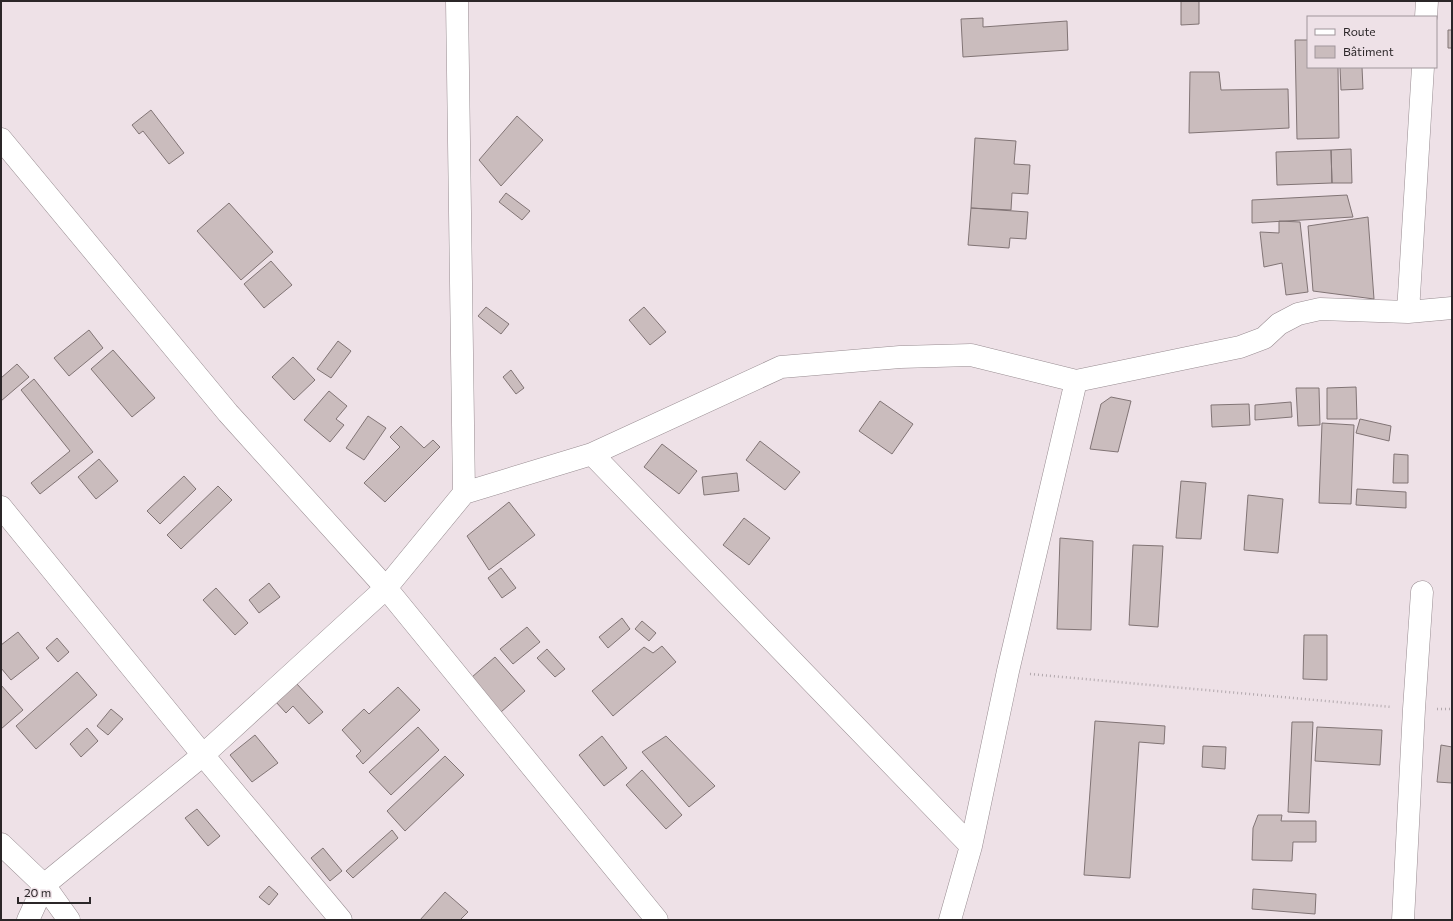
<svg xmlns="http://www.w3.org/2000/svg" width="1453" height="921" font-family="Commissioner,sans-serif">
<rect width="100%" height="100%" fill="#eee1e7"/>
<path fill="#cabcbd" stroke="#817475" d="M1181,1H1199V24L1181,25Z
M983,18V27L1067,21L1068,50L963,57L961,19Z
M1448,30H1452V48H1448Z
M1295,40H1308V67H1338L1339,138L1297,139Z
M1340,67H1362L1363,89L1341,90Z
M1190,72H1219L1221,90L1288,89L1289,128L1189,133Z
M151,110L184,153L169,164L143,131L139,134L132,125Z
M517,116L543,140L501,186L479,160Z
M975,138L1016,141L1014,164L1030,165L1028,194L1012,193L1011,210L971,208Z
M1351,149L1352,183H1332L1331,150Z
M1331,150L1332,183L1277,185L1276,152Z
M506,193L530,211L522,220L499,202Z
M1347,195L1353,217L1252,223V200Z
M229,203L273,252L241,280L197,231Z
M971,208L1028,212L1026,239L1010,238L1009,248L968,245Z
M1368,217L1374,299L1313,291L1308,226Z
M1279,221L1300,222L1308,292L1286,295L1282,263L1264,267L1260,232L1279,233Z
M271,261L292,285L264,308L244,284Z
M486,307L509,324L501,334L478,316Z
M644,307L666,332L650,345L629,320Z
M89,330L103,348L69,376L54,358Z
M338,341L351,351L331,378L317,369Z
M113,350L155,398L132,417L91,369Z
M293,357L315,380L294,400L272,377Z
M17,364L29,377L1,401V378Z
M511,370L524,388L516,394L503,377Z
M34,379L93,452L40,494L31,483L70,451L21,390Z
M1356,387L1357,419H1327V388Z
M1296,388H1319L1320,425L1298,426Z
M329,391L347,406L336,419L344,425L330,442L304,420Z
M1111,397L1131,401L1118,452L1090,449L1101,404Z
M880,401L913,424L892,454L859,431Z
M1291,402L1292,417L1255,420V405Z
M1249,404L1250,425L1212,427L1211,405Z
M368,416L386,428L364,460L346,448Z
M1360,419L1391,426L1389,441L1356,433Z
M1322,423L1354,425L1351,504L1319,503Z
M401,426L424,448L433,440L440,447L385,502L364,483L400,447L390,437Z
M760,441L800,472L785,490L746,460Z
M662,444L697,471L679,494L644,467Z
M1394,454L1408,455V483H1393Z
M99,459L118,481L96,499L78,477Z
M737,473L739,491L704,495L702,477Z
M184,476L196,489L160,524L147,511Z
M1181,481L1206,483L1201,539L1176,538Z
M218,486L232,500L181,549L167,535Z
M1357,489L1406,492V508L1356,505Z
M1248,495L1283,499L1278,553L1244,550Z
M509,502L535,535L489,570L467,536Z
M744,518L770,538L749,565L723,545Z
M1060,538L1093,541L1091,630L1057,629Z
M1133,545L1163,546L1158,627L1129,625Z
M501,568L516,588L502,598L488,578Z
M269,583L280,597L259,613L249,600Z
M216,588L248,623L235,635L203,600Z
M622,618L630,629L608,648L599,637Z
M642,621L656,633L649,641L635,629Z
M527,627L540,642L513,664L500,649Z
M18,632L39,658L11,680L1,668V645Z
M1304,635H1327V680L1303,679Z
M57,638L69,652L58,662L46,648Z
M662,646L676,662L613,716L592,691L644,647L653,653Z
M547,649L565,669L555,677L537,658Z
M495,657L525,691L501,712L472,677Z
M77,672L97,695L36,749L16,726Z
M296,683L323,712L309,724L293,706L286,713L275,701Z
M1,685L23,710L1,729Z
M398,687L420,710L363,764L356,756L361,751L342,730L364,709L369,714Z
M111,709L123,719L108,735L97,726Z
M1095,721L1165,726L1164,744L1139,742L1130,878L1084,875Z
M1292,722H1313L1309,813L1288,812Z
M418,727L439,750L391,795L369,772Z
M1317,727L1382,730L1380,765L1315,761Z
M87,728L98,741L81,757L70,744Z
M255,735L278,763L252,782L230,755Z
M602,736L627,768L604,786L579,755Z
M666,736L715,786L689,807L642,752Z
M1441,745L1452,747V783L1437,782Z
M1203,746L1226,747L1225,769L1202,767Z
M445,756L464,775L405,831L387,811Z
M642,770L682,815L666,829L626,785Z
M197,809L220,836L208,846L185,818Z
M1258,815H1282L1281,821H1316V842H1293L1292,861L1252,860L1253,828Z
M392,830L398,838L353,878L346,871Z
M323,848L342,871L330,881L311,858Z
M269,886L278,894L269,905L259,897Z
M1253,889L1316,894L1315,914L1252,909Z
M445,892L468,912L460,920H420Z"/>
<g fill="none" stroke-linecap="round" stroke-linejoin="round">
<g stroke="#988c91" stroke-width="23">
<path id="street" d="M1426,17L1427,1
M1423,67L1408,312L1452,308
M1,139L228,413L386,588L657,920
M592,454L971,846
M464,493L592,454L781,367L900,357L971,355L1076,381L1240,347L1264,338L1279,324L1298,314L1320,309L1408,312
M1,507L203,755L341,920
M1,844L44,885L69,920
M28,920L44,885L203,755L386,588L464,493L457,1
M950,920L971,846L1008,671L1076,381
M1403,920L1414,709L1422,592"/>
</g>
<path stroke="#b2a8ad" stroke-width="2.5" stroke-dasharray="1 3" stroke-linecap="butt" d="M1030,674L1392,707
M1437,709H1452"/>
<use href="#street" stroke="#fff" stroke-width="22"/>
</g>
<rect width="1453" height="921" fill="none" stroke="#2b2628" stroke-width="4"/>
<rect x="1307" y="16" width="130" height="52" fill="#eee1e7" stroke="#a0969b"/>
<rect x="1315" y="29" width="20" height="6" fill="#ffffff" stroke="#a0969b"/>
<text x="1343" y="36" font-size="12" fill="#2b2628">Route</text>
<rect x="1315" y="46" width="20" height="12" fill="#cabcbd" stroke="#a0969b"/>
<text x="1343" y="56" font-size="12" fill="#2b2628">Bâtiment</text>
<path d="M18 897v6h72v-6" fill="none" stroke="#2b2628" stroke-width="2"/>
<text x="24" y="897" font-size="12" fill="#2b2628" stroke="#eee1e7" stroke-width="3" paint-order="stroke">20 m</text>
</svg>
